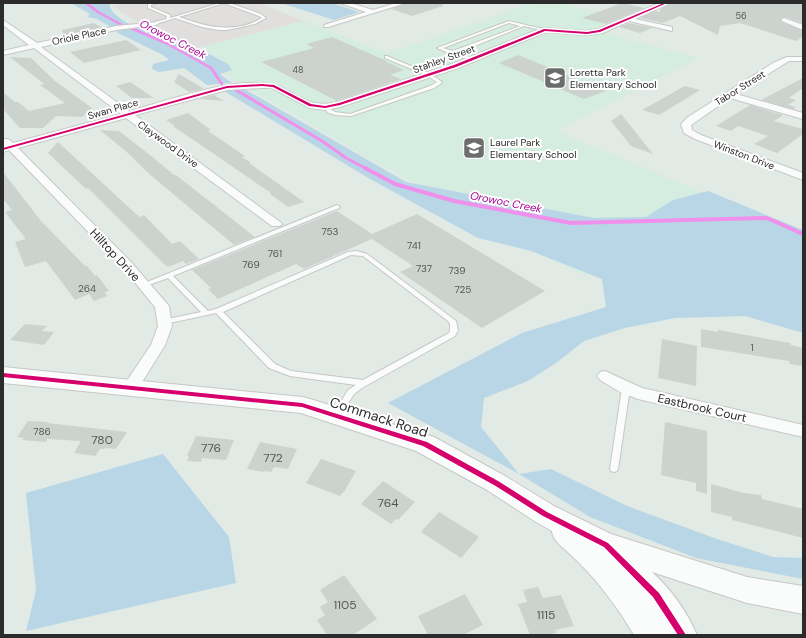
<svg xmlns="http://www.w3.org/2000/svg" width="806" height="638" font-family="'DM Sans',sans-serif">
<rect width="100%" height="100%" fill="#e1eae4"/>
<path fill="#e0dfdd" d="M124,3H259L304,21L184,51L112,6Z"/>
<path fill="#d5ede0" d="M533,3H559L622,18L594,30L698,58L556,131L716,198L584,275L364,155L184,51L304,21L387,53Z"/>
<path fill="#b8d6e6" d="M71,3H109C111,14 121,19 129,24L111,27L97,19L87,17L90,14Z
M281,3H332L359,12L334,20Z
M153,25L228,64L232,70L220,74L232,83L207,85L184,68L159,72L152,69L153,64L169,60L163,55L116,32L119,30Z
M246,90L406,182L594,218L646,217L673,200L708,191L803,230V333L745,316L675,318L625,328L584,341L556,363L528,381L484,398L481,427L519,474L551,469L627,506L717,539L773,557L803,558V579L696,558L590,517L519,474L388,403L522,333L606,307L602,279L531,251L478,238L370,179L224,91Z
M163,454L229,537L236,583L26,631L36,590L26,493Z"/>
<g fill="none" stroke-linecap="round" stroke-linejoin="round">
<path stroke="#f090ed" stroke-width="2.5" d="M86,3L98,12L122,25
M131,28L168,44L211,68L216,75"/>
<path stroke="#f090ed" stroke-width="3" d="M215,74L222,84
M231,87L322,141L346,158L367,169"/>
<path stroke="#f090ed" stroke-width="4" d="M365,168L395,184L454,201L571,223L767,218L803,234"/>
</g>
<path fill="#ccd3ce" d="M407,3H443V6L412,16L391,9Z
M622,3L644,8L606,24L582,18Z
M670,3H803V23L785,17L780,20L781,22L803,31V37L796,41L740,23L720,26L718,35L680,16L663,23L640,18L655,11L660,12V9Z
M94,23L102,28L63,35L62,30Z
M629,23L652,28L640,33L619,27Z
M332,37L387,61H385L404,70L390,75L401,79L337,101L261,62L314,48L306,44Z
M126,40L141,50L84,63L70,52Z
M518,55L606,91L584,99L499,63Z
M10,57L31,58L55,81L92,108L82,117L56,116L43,128H20L3,109V92L15,102H18L29,111L65,103L40,85L44,84Z
M179,74L204,89L189,92L174,82Z
M803,78V88L790,97L789,98L796,100L788,105L796,107L793,109L761,100Z
M130,82L154,98H132L116,86Z
M685,86L700,90L659,115L642,110Z
M214,95L224,101L199,99Z
M750,105L783,115L774,121L803,129V134L777,153L754,144L768,136L738,126L731,131L716,126Z
M188,113L211,130L208,131L245,156L242,157L251,163H249L304,202L288,207L270,194L271,193L173,126H175L166,120Z
M621,114L653,154L631,146L611,121Z
M100,130L119,131L150,155L174,175H176L255,237L234,245L147,172L129,154Z
M58,142L136,214L140,217L144,215L172,244L180,241L199,259L186,264L183,261L168,267L164,264L88,188L86,189L48,153Z
M3,172L41,221L85,266H87L95,276L97,275L109,291L105,292L107,296L94,301L89,294L75,300L46,261L25,267L15,242L26,239L5,212L12,210L3,199Z
M337,211L372,234L417,214L545,291L482,328L400,272L413,266L372,239L304,269L296,264L218,299L208,289L211,288L192,270Z
M25,324L47,326L42,331L54,332L44,345L10,340Z
M701,329L718,332V330L790,343L791,345L803,348V366L790,364L789,361L701,347Z
M662,339L697,346L696,386L658,378Z
M28,421L48,422L47,423L127,432L116,449L105,448L104,449H100L95,456L74,453L81,441L47,439L46,442L22,440L24,438L17,437Z
M665,422L707,431V494L696,491V483L661,475Z
M196,436L234,440L226,460L202,458L201,462L187,461L189,456H187Z
M260,442L297,449L288,469L274,467L271,472L264,471V472L247,469Z
M321,459L356,471L344,492H343L340,496L306,483Z
M383,481L415,502L398,520L396,519L391,524L361,504Z
M711,484L744,493L761,495L762,499L803,509V538L732,520V517L711,512Z
M439,512L479,537L461,558L421,532Z
M344,575L377,619L353,635H327L317,620L325,615L320,607L328,602L320,590Z
M538,587L543,598L561,595L574,626L555,630L556,633L545,635H530L518,604L527,602L523,590Z
M465,594L483,625L463,635H428L418,616Z"/>
<g fill="none" stroke-linecap="round" stroke-linejoin="round">
<g stroke="#c7c7c6" stroke-width="2">
<path id="lane" d="M150,3H158L151,5V7L170,15V18L220,3H229L261,14L266,18L255,24L227,30H219L202,27L175,18L156,24L155,22L166,19L167,16L148,8V4ZM224,3L259,16L262,18C235,34 206,27 179,17Z
M509,21L547,30L545,31L524,26L457,53L473,58V60H472L451,54L437,48ZM509,23L520,26L453,51L443,48Z
M385,56H387L430,74L442,82L439,85L434,88L351,116L335,115L329,113L323,108V106H325L335,112L350,114L430,86L437,82L428,76L385,58Z
M337,205L340,207L339,208L173,276L208,311L216,309L348,252L357,251L367,254L456,321L458,330L455,336L362,388L354,394L340,417H334L333,415L348,390L356,385L290,376L269,368L216,313L165,324H163L161,322L163,320L201,312L168,278L146,286L144,287L141,285L142,284ZM351,255L363,256L448,321L450,324V330L449,333L363,380L291,371L275,364L223,312Z
M626,385L629,386L630,388L618,469L617,471L614,472L611,471L610,469L622,388L623,386Z"/>
</g>
<g stroke="#c7c7c6" stroke-width="2">
<path id="street" d="M340,3H350L373,10L396,3H406L328,27H324V25L366,12Z
M660,3H669L635,19L672,27V31L629,21L603,33L587,35L546,32L458,68L340,107L325,110L310,108L272,88H262L227,90L135,115L280,222L282,224L280,226H272L126,118L18,148L131,262L169,306L172,326L165,345L136,392L130,393L124,392L122,388L151,345L158,326L155,307L123,268L9,150L3,152V139H8L13,143L121,114L34,48L3,55V51L29,45L3,25V20L37,43L116,26L158,22L159,23L156,25L116,30L41,47L129,111C172,100 219,81 263,83C284,84 296,99 314,103C323,105 330,103 338,102L452,64L542,28L587,31L598,29Z
M784,18L803,25V30L782,21L781,20Z
M787,57H803V61H789L736,94L803,113V119L730,98L691,125L692,130L701,135L803,173V180L695,139L684,133L681,124L688,117L773,63Z
M605,371L642,388L803,425V437L638,399L620,392L600,380L597,376L600,372Z"/>
</g>
<g stroke="#c7c7c6" stroke-width="2">
<path id="secondary" d="M3,367L302,397L310,399L434,437L505,476L554,506L611,534L747,577L803,586V614L747,603L652,572C671,589 687,612 697,635H634C617,606 595,577 570,554C564,548 552,540 552,531L536,522L487,490L416,451L301,413L3,383Z"/>
</g>
<use href="#lane" fill="#fafcfb" fill-rule="evenodd"/>
<use href="#street" fill="#fafcfb" fill-rule="evenodd"/>
<use href="#secondary" fill="#fafcfb" fill-rule="evenodd"/>
<g stroke="#fff" stroke-width="3">
<path id="cycleway" d="M664,3H667L600,32L587,34L545,31L456,67L340,105L325,108L309,106L273,87L262,86L227,88L3,150V148L227,86L262,84L274,85L311,104L325,106L339,103L454,65L544,29L587,32L599,30Z
M3,373L302,403L427,442L498,481L547,512L608,543L659,593L686,635H678L653,597L604,547L543,516L494,485L423,446L302,407L3,377Z"/>
</g>
<use href="#cycleway" fill="#d6006c" fill-rule="evenodd"/>
</g>
<defs>
<g id="school-square" transform="scale(1.15)"><rect x="-9" y="-9" width="18" height="18" rx="4" fill="#6b6e6c" stroke="#fff"/><path d="M0-5L7-2L0 1L-7-2ZM-4 1L0 2.5L4 1V4Q0 6-4 4Z" fill="#fff"/></g>
</defs>
<g fill-rule="evenodd">
<use href="#school-square" x="555" y="78"/>
<use href="#school-square" x="474" y="148"/>
</g>
<g text-anchor="middle" dominant-baseline="central" stroke-width="4" stroke-linejoin="round" paint-order="stroke">
<g font-size="9" fill="#545654">
<text x="741" y="16">56</text>
<text x="298" y="70">48</text>
</g>
<g font-size="10" fill="#2b2b2b" stroke="#fff">
<text transform="translate(79 36) rotate(-12)">Oriole Place</text>
<text transform="translate(444 59) rotate(-20)">Stahley Street</text>
<text transform="translate(740 88) rotate(-32)">Tabor Street</text>
<text transform="translate(113 109) rotate(-16)">Swan Place</text>
<text transform="translate(168 144) rotate(36)">Claywood Drive</text>
<text transform="translate(744 155) rotate(21)">Winston Drive</text>
</g>
<g font-size="10" fill="#2b2b2b" stroke="#fff" text-anchor="start">
<text x="570" y="72">Loretta Park<tspan x="570" dy="12">Elementary School</tspan></text>
<text x="490" y="142">Laurel Park<tspan x="490" dy="12">Elementary School</tspan></text>
</g>
<g font-size="10" fill="#545654">
<text x="330" y="231">753</text>
<text x="414" y="245">741</text>
<text x="275" y="253">761</text>
<text x="251" y="264">769</text>
<text x="424" y="268">737</text>
<text x="457" y="270">739</text>
<text x="87" y="288">264</text>
<text x="463" y="289">725</text>
<text x="752" y="347">1</text>
<text x="42" y="431">786</text>
</g>
<g font-size="11" font-style="italic" fill="#a60593" stroke="#fff">
<text transform="translate(173 39) rotate(27)">Orowoc Creek</text>
<text transform="translate(506 202) rotate(11)">Orowoc Creek</text>
</g>
<g font-size="12" fill="#2b2b2b" stroke="#fff">
<text transform="translate(115 255) rotate(47)">Hilltop Drive</text>
<text transform="translate(702 408) rotate(13)">Eastbrook Court</text>
</g>
<g font-size="12" fill="#545654">
<text x="102" y="440">780</text>
<text x="211" y="448">776</text>
<text x="273" y="458">772</text>
<text x="388" y="503">764</text>
<text x="345" y="605">1105</text>
<text x="546" y="615">1115</text>
</g>
<g font-size="14" fill="#2b2b2b" stroke="#fff">
<text transform="translate(379 417) rotate(18)">Commack Road</text>
</g>
</g>
<rect width="806" height="638" fill="none" stroke="#2b2b2b" stroke-width="8"/>
</svg>
